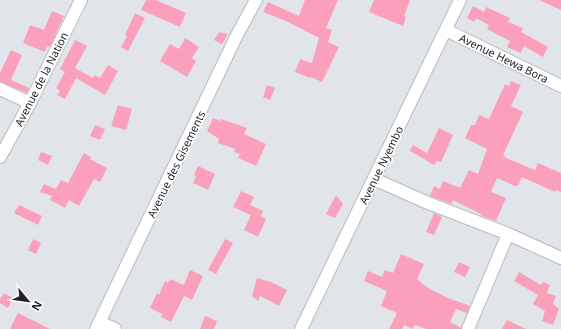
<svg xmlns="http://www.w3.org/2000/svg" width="561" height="329" font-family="'Noto Sans',sans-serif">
<rect width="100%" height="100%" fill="#e1e5ea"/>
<path fill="#fba0bc" d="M146,0H156L186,13L180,27L141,10Z
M305,0H338L326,28L332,30L328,42L339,47L322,82L311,77L310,78L295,72L300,59L312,63L319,38L286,21L263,12L268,2L299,16Z
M374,0H410L404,16L406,17L403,26L369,12Z
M539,0H561V10Z
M473,6L484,12L486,7L510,18L508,22L523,28L521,32L548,47L543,57L524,46L521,53L507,47L510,41L487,29L489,25L476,18L474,22L467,18Z
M52,11L64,16L50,47L47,46L45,52L23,43L30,25L44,30Z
M135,13L145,18L128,51L121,47L127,36L125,35Z
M219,32L228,34L222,44L214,40Z
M185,38L199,47L192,58L196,61L187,77L160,61L170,44L179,49Z
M75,40L87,46L75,68L93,78L95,75L100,78L108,65L118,71L105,95L76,78L65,99L57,95L60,91L56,88L65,72L60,69Z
M11,50L22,55L11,80L29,88L27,93L0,82V73Z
M511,81L521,85L511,106L523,112L503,155L505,156L504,157L535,170L538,163L561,173V192L556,190L555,192L522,177L518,186H515L497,178L491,192L506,198L496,221L480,215L481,214L453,200L452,204L430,196L434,186L440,189L443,181L460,188L469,170L478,174L487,149L465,138L471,125H475L479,115L489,119L505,84L509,86Z
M267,85L275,88L270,100L263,97Z
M118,105L132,109L126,130L111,126Z
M213,118L220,121L221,119L247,128L244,134L266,144L256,166L238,158L240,154L234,152L235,149L218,143L219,139L207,131Z
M95,125L105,129L100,140L90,136Z
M439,128L453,135L441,162L437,161L434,165L410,151L413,145L427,153Z
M41,152L52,156L48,165L38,160Z
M84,153L91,157L90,159L107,168L100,182L94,179L79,206L69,200L65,208L50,200L52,196L40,192L44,184L56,189L61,180L68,183Z
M198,166L215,174L208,190L193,183L196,176L194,175Z
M241,191L254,197L250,205L263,211L261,216L266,219L258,237L244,230L251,215L233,207Z
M336,195L343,204L335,218L326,214Z
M19,205L42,216L38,225L14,213Z
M434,213L442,217L434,235L426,232Z
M33,239L41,243L36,254L28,250Z
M225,239L233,243L216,274L208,270Z
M401,254L424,264L417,279L428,288L448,298L470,306L467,313L456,309L450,322L461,328V329H426L415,325L413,329L404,325L402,329H389L397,313L381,306L387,291L364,281L368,271L382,277L385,270L393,273Z
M459,262L470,267L465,277L454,272Z
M190,270L203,276L192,300L184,296L171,322L161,317L162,314L150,308L157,293L159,295L165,281L168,283L170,279L184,285Z
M519,272L541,285L543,282L550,285L547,293L556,296L553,304L559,309L553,325L542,321L545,311L533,304L538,295L514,281Z
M257,278L271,282L287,290L279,306L260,296L258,301L252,296Z
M4,293L13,298L8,308L0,303V299Z
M18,313L50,329H10Z
M205,316L217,321L214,329H200Z
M507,320L526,329H502Z"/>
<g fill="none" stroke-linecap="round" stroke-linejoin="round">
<g stroke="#b7bbc0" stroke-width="14">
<path id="minor" d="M446,30L561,86
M0,89L30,103
M0,157L30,103L81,0
M374,179L428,203L508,234L561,258
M99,322L115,329
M96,329L236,37L256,0
M301,329L460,0
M468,329L508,234"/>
</g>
<use href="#minor" stroke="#fff" stroke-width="12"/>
</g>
<g text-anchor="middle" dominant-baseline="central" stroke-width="3.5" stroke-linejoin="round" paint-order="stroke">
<g font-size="11" fill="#1f2122" stroke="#fff">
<text transform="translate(504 58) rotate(26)">Avenue Hewa Bora</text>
<text transform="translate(41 79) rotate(-63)">Avenue de la Nation</text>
<text transform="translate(176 164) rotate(-64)">Avenue des Gisements</text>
<text transform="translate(381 165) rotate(-64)">Avenue Nyembo</text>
</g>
</g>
<g transform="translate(28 301) rotate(119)" stroke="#ffffff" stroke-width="3" paint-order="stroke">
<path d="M0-3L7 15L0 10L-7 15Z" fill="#1f2122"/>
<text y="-6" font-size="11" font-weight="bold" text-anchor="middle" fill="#1f2122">N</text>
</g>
</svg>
